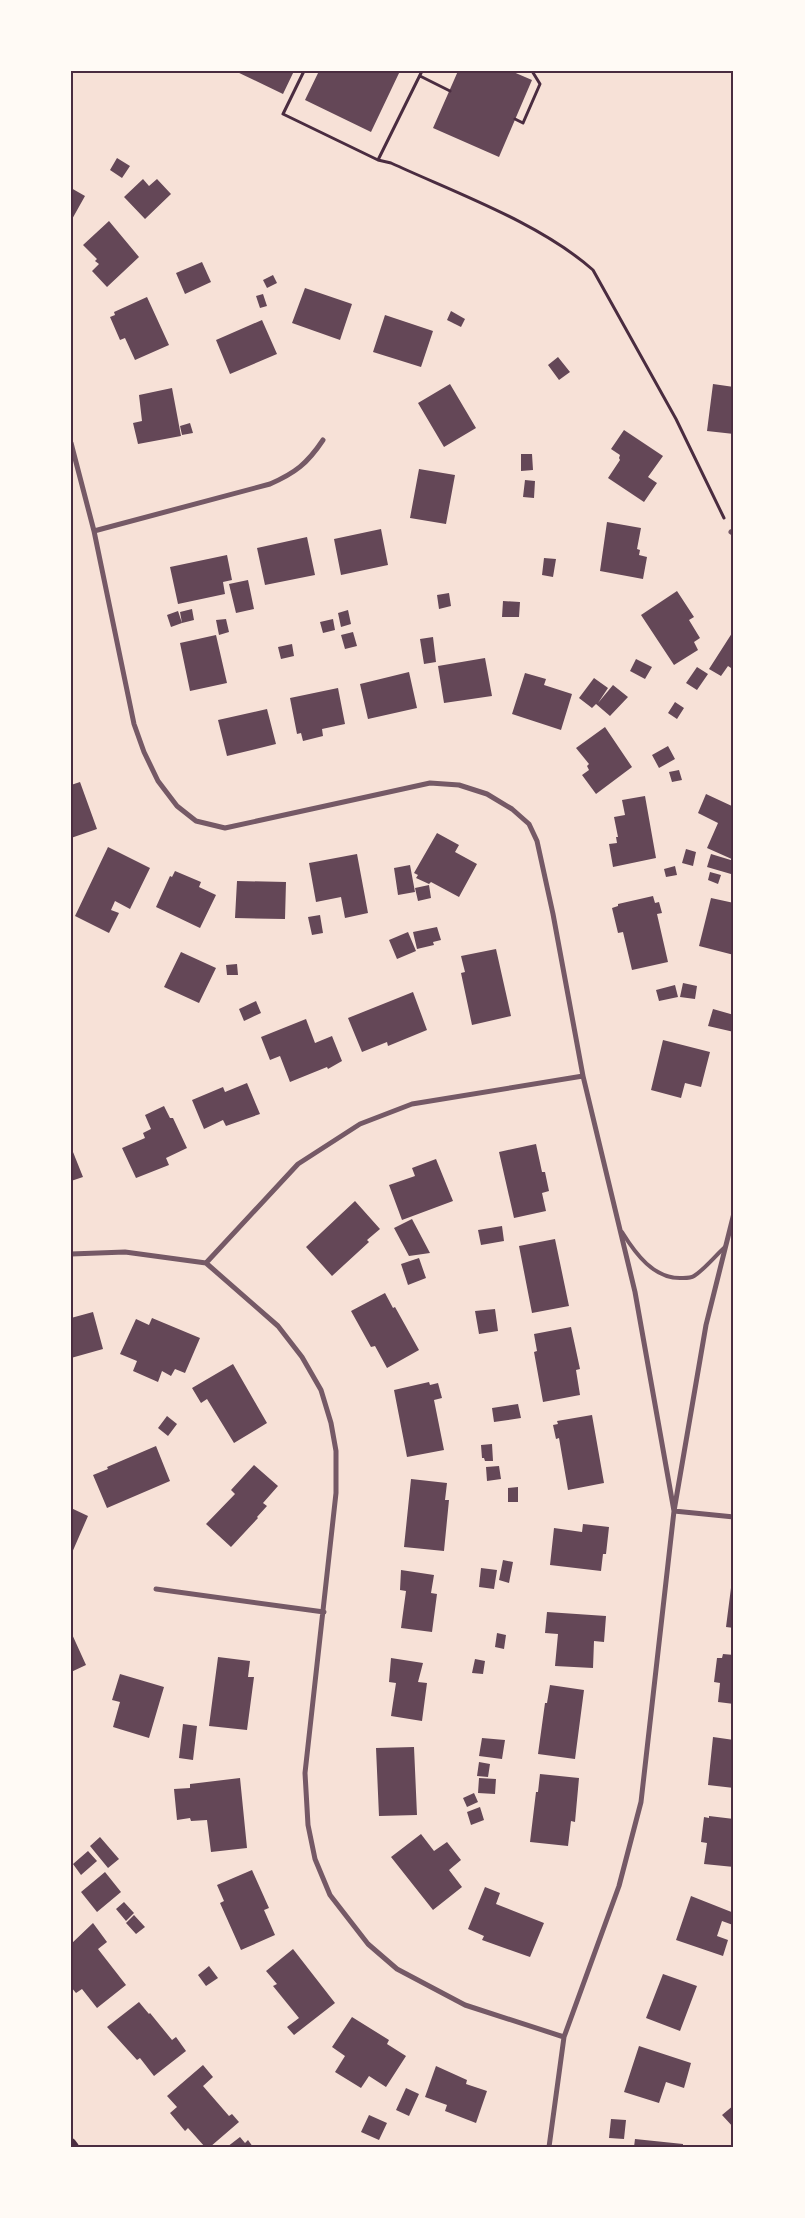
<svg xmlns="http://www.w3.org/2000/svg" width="805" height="2218" font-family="Figtree,sans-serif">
<rect width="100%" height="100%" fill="#f7e1d7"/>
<path fill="#644757" d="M235,71H294L283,94Z
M319,71H400L371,132L305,100Z
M458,71H511L532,80L499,157L433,128Z
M117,158L130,166L122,178L110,170Z
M143,179L149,186L157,179L171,194L145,219L124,197Z
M71,188L85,196L71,221Z
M109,221L139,257L107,287L92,271L99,264L95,261L97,259L83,245Z
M202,262L211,282L185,294L176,273Z
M273,275L277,283L267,288L263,280Z
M305,288L352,304L340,340L292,323Z
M263,294L267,306L260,308L256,296Z
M147,297L169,345L135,360L125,338L120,340L110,317L115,315L114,312Z
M451,311L465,319L461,327L447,320Z
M385,315L433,331L421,367L373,352Z
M262,320L277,354L230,374L216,340Z
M558,357L570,372L559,380L548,365Z
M450,384L476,428L444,447L418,403Z
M713,384L734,387V434L707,431Z
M172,388L181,436L138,444L133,423L142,421L139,395Z
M190,423L193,433L182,435L180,426Z
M624,430L663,456L648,477L657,483L644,502L608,478L620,460L619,458L620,455L611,449Z
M521,454H532L533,470L521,471Z
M419,469L455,475L446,524L410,518Z
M525,480L535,481L534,498L523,497Z
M607,522L641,528L637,549L640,550L639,555L647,557L643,579L600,571Z
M381,529L388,565L341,575L334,539Z
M307,537L315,575L265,585L257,548Z
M227,555L232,580L223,582L225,594L178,604L170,567Z
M544,558L556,559L553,577L542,575Z
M248,580L254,609L236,613L229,584Z
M677,591L694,617L689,620L700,638L694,642L698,650L674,665L641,615Z
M449,593L451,606L439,609L437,595Z
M503,601L520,602L519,617H502Z
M192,609L194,620L182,623L180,612Z
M348,610L351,624L341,627L338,613Z
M178,611L182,623L171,627L167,615Z
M226,619L229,632L219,635L216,620Z
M333,619L335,630L323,633L320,622Z
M734,630V670L728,666L721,676L709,669Z
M353,632L357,646L345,649L341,635Z
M216,635L227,683L190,691L180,643Z
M433,637L436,662L424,664L420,639Z
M292,644L294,656L281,659L278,647Z
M485,658L492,696L444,703L438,666Z
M636,659L652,667L645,679L630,671Z
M697,667L708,674L697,690L686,683Z
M409,672L417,708L368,719L360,684Z
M525,673L546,679L544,685L572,694L561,730L512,714Z
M594,678L608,688L598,703L613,685L628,697L610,716L596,704L592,708L579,698Z
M338,688L345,724L322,729L323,736L303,741L301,733L297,734L290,698Z
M675,702L684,708L677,719L668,713Z
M267,709L276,744L227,756L218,720Z
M605,727L632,767L596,794L582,775L589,770L587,766L589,764L576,748Z
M668,746L675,759L659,768L652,755Z
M679,770L682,780L672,782L669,772Z
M80,782L97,829L71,838V785Z
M706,794L734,807V860L707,848L718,823L698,813Z
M645,796L656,858L613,867L609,844L617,843L616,837H618L614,817L625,815L622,800Z
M437,833L459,845L455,852L477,864L459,897L431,882L429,884L416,878L418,875L414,873Z
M108,847L150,868L130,909L115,901L111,910L119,913L109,933L75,916Z
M686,849L696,852L693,866L682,863Z
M357,854L368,913L345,918L341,897L316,902L309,863Z
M711,854L734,861L731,874L707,867Z
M410,865L415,892L398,895L394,868Z
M675,866L677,875L666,877L664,869Z
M175,871L201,882L199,887L216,895L200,928L156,907L170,876L172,877Z
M710,872L721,875L718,884L708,880Z
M237,881L286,882L285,919L235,918Z
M429,885L431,898L418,901L415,888Z
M653,896L655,903L659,902L662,913L657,914L668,962L632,970L623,932L618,933L612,908L618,906V904Z
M711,898L734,903V955L699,946Z
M320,915L323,933L312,935L308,917Z
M437,927L441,940L433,942L434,945L417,949L413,932Z
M408,932L416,951L397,959L389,940Z
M496,949L511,1016L472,1025L461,973L465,972L461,956Z
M181,952L216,968L199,1003L164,987Z
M237,964L238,975H227L226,965Z
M683,983L697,986L695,999L680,997Z
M675,985L678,997L659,1001L656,990Z
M413,992L427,1030L388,1046L387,1042L362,1052L348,1018Z
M256,1001L261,1013L244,1021L239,1009Z
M713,1009L734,1015V1032L708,1026Z
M306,1019L315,1043L332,1036L342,1061L328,1069L327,1067L290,1082L280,1056L270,1060L261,1037Z
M663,1040L710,1052L701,1087L685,1083L681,1098L651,1090Z
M247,1083L260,1114L226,1126L223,1120L204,1129L192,1100L223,1087L225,1092Z
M164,1106L170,1118H173L187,1148L166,1158L169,1165L136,1178L122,1148L145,1138L143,1133L151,1129L145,1115Z
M536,1144L542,1172H545L549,1191L542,1193L546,1211L514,1218L499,1152Z
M71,1147L83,1177L71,1181Z
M436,1159L453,1201L402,1220L389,1185L415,1176L412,1168Z
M355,1201L380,1229L367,1240L369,1242L332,1276L306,1247Z
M412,1219L430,1253L409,1256L394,1228Z
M502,1226L504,1241L481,1245L478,1230Z
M555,1239L569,1306L532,1313L519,1246Z
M419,1258L426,1278L408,1285L401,1264Z
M385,1293L393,1308L395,1307L419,1350L387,1368L375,1346L371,1347L351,1311Z
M495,1309L498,1331L479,1334L475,1311Z
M93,1312L103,1349L71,1358V1318Z
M152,1318L200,1338L185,1373L175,1369L171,1376L162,1371L158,1382L133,1371L137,1361L120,1354L136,1319L149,1325Z
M571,1327L580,1369L576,1370L580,1395L543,1402L534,1352L537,1351L534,1334Z
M233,1364L267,1423L234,1443L207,1399L201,1403L192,1388Z
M429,1382L430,1385L438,1383L442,1398L434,1400L444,1450L407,1457L394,1390Z
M518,1404L521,1418L494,1422L492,1408Z
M592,1415L604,1483L568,1490L559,1438L556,1439L553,1425L558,1424L557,1421Z
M167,1416L177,1424L168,1436L158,1428Z
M492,1444L493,1461H485L484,1458H482L481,1445Z
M156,1446L170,1481L107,1508L93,1475L108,1469L107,1467Z
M254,1465L278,1486L263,1503L267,1506L257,1517L258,1518L231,1547L206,1524L235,1494L231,1490Z
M499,1466L501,1479L487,1481L486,1467Z
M411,1479L447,1483L445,1500H449L444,1551L404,1547Z
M518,1487V1502H508V1488Z
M71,1508L88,1516L71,1555Z
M583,1524L609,1527L606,1554H603L601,1571L550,1565L554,1528L582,1532Z
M503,1560L513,1562L509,1583L499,1580Z
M481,1568L497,1570L494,1589L479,1587Z
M401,1570L434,1575L431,1593L437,1594L432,1632L401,1628L406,1591L400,1590Z
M732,1580H734V1628L726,1627Z
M547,1612L606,1616L604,1642L594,1641L593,1668L555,1666L558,1634L545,1633Z
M71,1632L86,1665L71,1672Z
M497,1633L506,1635L504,1649L495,1647Z
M723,1654L734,1655V1704L718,1702L720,1683L714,1682L717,1658H722Z
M218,1657L250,1661L248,1677H254L247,1730L209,1726Z
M391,1658L423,1663L418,1682L427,1683L422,1721L391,1716L396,1683L389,1682Z
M475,1659L485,1661L483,1674L472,1673Z
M120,1674L164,1687L149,1738L113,1727L120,1702L112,1700Z
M550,1685L584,1690L575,1759L538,1754L545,1703H547Z
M183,1724L197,1726L193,1760L179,1758Z
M713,1737L734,1740V1788L708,1785Z
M482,1738L505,1740L502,1759L479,1756Z
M414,1747L417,1815L379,1816L376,1748Z
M479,1762L490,1764L488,1777L477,1776Z
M540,1774L579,1778L575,1822L571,1821L568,1846L530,1842L536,1792H538Z
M240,1778L247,1848L211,1852L207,1820L191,1821L190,1818L177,1820L174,1789L190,1788V1784Z
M479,1778L496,1779L495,1794L478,1793Z
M474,1793L478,1802L467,1807L463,1798Z
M480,1807L484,1820L471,1825L467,1812Z
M709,1816L734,1819V1867L704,1864L707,1843L701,1842L704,1817L709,1818Z
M421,1834L434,1851L447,1842L461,1860L449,1870L462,1887L433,1910L391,1857Z
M100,1837L119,1859L108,1868L90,1846Z
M88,1851L97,1861L81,1875L73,1864Z
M252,1870L269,1908L264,1910L275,1935L241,1950L220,1903L224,1901L217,1885Z
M105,1872L121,1892L97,1912L81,1892Z
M485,1887L500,1893L496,1904L544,1923L530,1957L482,1940L484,1936L468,1929Z
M691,1896L734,1913L733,1925L722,1921L717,1936L728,1940L723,1956L676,1940Z
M124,1902L134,1913L126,1921L116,1909Z
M134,1915L145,1927L136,1934L126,1923Z
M93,1923L107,1942L98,1949L126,1985L97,2008L82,1989L76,1993L71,1987V1944Z
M293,1949L335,2003L294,2035L287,2027L299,2018L273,1986L277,1984L266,1971Z
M209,1966L218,1978L206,1986L198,1975Z
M663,1974L697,1986L680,2031L646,2018Z
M139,2002L149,2014L150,2013L172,2040L176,2037L186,2051L154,2076L140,2058L137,2060L107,2027Z
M352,2017L389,2040L387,2044L406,2056L386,2087L369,2076L361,2088L335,2072L345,2056L332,2047Z
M639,2046L691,2063L684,2088L666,2082L659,2103L624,2092Z
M203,2065L213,2077L203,2086L229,2116L232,2114L239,2122L210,2147H205L188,2128L185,2131L170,2113L177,2107L167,2096Z
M436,2066L467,2080L466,2084L487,2091L476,2123L445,2111L447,2105L425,2097Z
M406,2088L419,2094L409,2116L396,2110Z
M734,2105V2128L722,2115Z
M369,2115L387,2123L379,2140L361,2132Z
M611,2119L626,2120L624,2139L609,2138Z
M240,2137L245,2143L248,2140L253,2147H227Z
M635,2139L683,2144V2147H634Z"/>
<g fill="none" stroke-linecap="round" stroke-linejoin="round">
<path stroke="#4a2c40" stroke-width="3" d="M304,71L283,114L378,160
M422,71L378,160L391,163C456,193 540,223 593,270L676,419L724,518
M420,76L450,91
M515,119L523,123L540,84L532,71"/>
<path stroke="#755966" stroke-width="4" d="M622,1232C635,1253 654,1280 683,1278C687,1278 691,1278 694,1276C705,1269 715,1256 725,1247"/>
<path stroke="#755966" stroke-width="5" d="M71,443L94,531L134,724L144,752L158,781L177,806L196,821L225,828L430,783L459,785L487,794L512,809L529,824L537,841L553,914L583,1076L635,1292L674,1511L641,1802L619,1886L564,2037L549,2147
M94,531L270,484C295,473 307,464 323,440
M731,532L734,534
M734,1213L706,1325L674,1511L734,1517
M71,1254L125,1252L206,1263L278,1326L302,1357L321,1390L331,1423L336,1451V1493L305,1773L308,1825L315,1859L330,1895L368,1944L397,1969L465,2005L564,2037
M206,1263L298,1164L360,1124L412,1104L583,1076
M156,1589L324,1612"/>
<path stroke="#4a2c40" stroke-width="10" d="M71,2143L74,2147"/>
</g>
<rect width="805" height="2218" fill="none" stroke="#fffaf5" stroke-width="145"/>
<rect x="72" y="72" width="660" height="2074" fill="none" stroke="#4a2c40" stroke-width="2"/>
</svg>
